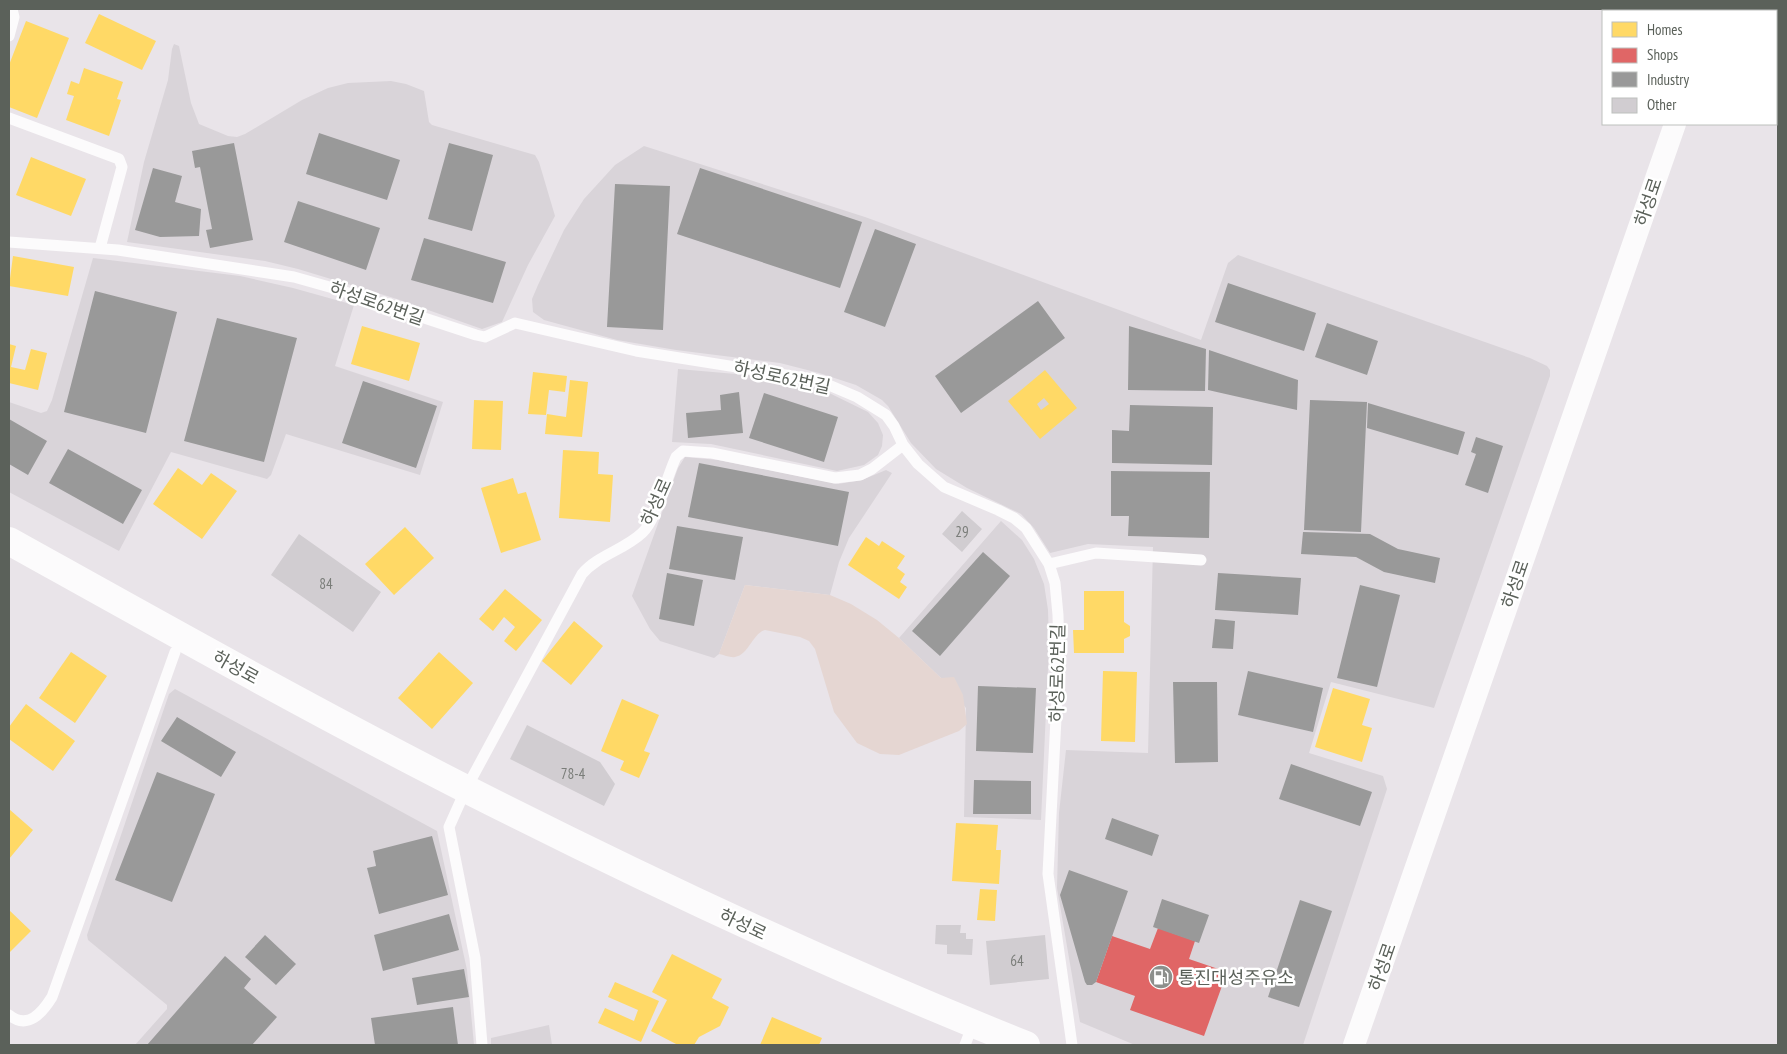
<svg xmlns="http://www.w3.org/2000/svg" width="1787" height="1054" font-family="'PT Sans Narrow','Noto Sans KR',sans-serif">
<rect width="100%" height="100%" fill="#e9e4e9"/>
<path fill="#d9d4d9" d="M174,44L179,46L191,103L199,124L228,136L237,137L245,134L302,100L328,88L348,83L391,81L406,84L424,91L429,122L432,125L535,155L539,162L555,216L528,265L502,322L482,329L397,299L298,269L265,261L127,242L144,162L168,80L172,49Z
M644,146L865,217L1201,340L1228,263L1238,255L1530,358L1547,366L1550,370V376L1434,708L1331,682L1309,753L1383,776L1387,789L1303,1045H1135L1080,1022L1057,888L1059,813L1066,750L1148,753L1153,547L1088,544L1050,553L1034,528L1021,514L967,488L936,469L911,443L888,406L882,400L856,385L819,373L780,363L676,350L617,340L544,320L533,312L532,299L538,285L564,230L584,199L615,165Z
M93,258L240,276L293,288L354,305L335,366L443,402L420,475L286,434L271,475L267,479L171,452L119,551L9,492V402L41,413L47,411L52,400Z
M678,369L747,375L819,388L868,412L878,423L883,435L882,446L878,455L864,465L837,471L711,444L672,442Z
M685,457L718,460L838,484L862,480L886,470L892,473L849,538L839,562L830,595L745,585L719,654L714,658L660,641L650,629L632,596L678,468Z
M1001,521L1022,540L1034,559L1044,584L1048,610L1049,646L1041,820L964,817L966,708L941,678L899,638Z
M175,689L437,831L467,970L474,1045H135L167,1009V1005L88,940L87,935L169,694Z
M549,1025L552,1045H491V1038Z"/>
<path fill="#e5d6d2" d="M745,585L830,595L851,604L877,620L899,638L941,678L954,677L963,695L967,724L959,731L899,755L880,754L857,743L834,712L815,649L809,641L800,637L765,630C752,634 749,655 735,657C731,658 724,655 719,654Z"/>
<path fill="#ffd966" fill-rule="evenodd" d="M99,14L156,41L142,70L85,43Z
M26,21L69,38L37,118L9,107V65Z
M84,68L123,82L117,99L121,100L109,136L66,120L74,96L67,94L71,81L79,84Z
M31,157L86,179L71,216L16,195Z
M13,256L74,267L68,296L9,286Z
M362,326L420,343L409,381L351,364Z
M9,344L16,346L11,367L25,370L31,349L47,353L38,390L9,383Z
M1045,370L1077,408L1040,439L1008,401ZM1044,398L1049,404L1041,410L1037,404Z
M533,372L567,376L565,392L549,390L546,415L528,414Z
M570,380L588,382L582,437L545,434L547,414L566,417Z
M474,400L503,401L501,450L472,449Z
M563,450L599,452L598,474L613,475L610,522L559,518Z
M178,468L202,485L211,473L237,491L202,539L153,504Z
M513,478L518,494L526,492L541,540L501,553L481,488Z
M405,527L434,558L394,595L365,564Z
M866,537L879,546L882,541L905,556L897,568L905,574L900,582L907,587L899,599L848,565Z
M505,589L542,620L516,651L504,641L515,627L504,617L493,631L479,619Z
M1084,591H1124V622L1130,626V636L1124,639V653H1074L1073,630H1084Z
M574,621L603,646L571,685L542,661Z
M71,652L107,676L75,723L39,698Z
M439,652L473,683L432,729L398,698Z
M1103,671L1137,672L1135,742L1101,741Z
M1333,688L1370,699L1362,725L1372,728L1362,762L1315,747Z
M622,699L659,715L644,751L650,753L639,778L620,770L624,761L601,751Z
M26,704L75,741L53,771L9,739V727Z
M9,809L33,830L9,859Z
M956,823L998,825L996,850H1001L999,884L952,881Z
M980,889L997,890L995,921L977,920Z
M9,910L31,931L9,953Z
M672,954L722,979L712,998L729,1007L720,1026L699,1037L694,1045H678L651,1031L667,1000L652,992Z
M615,982L659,1001L641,1042L598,1023L605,1008L634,1021L638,1010L608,997Z
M772,1017L822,1038L819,1045H760Z"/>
<path fill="#e06666" d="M1158,928L1195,941L1189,959L1227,972L1204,1036L1130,1010L1135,996L1096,982L1112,936L1150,949Z"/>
<path fill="#999" d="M319,133L400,160L387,200L306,174Z
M234,143L253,240L210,248L206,230L212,229L200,167L195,168L192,151Z
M449,143L493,155L472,231L428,219Z
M153,168L182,176L175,202L201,209L199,236L160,237L135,230Z
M700,168L862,222L840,288L677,234Z
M615,184L670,186L663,330L607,327Z
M298,201L380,228L366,270L284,242Z
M875,229L916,244L885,327L844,312Z
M424,238L506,262L493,303L411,280Z
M1228,283L1316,313L1304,351L1215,322Z
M95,291L177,312L146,433L64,412Z
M1038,301L1065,338L961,413L935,376Z
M217,318L297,338L264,462L184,441Z
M1327,323L1378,341L1367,375L1315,357Z
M1129,326L1206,349L1205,391L1128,390Z
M1209,350L1298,380L1297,410L1208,390Z
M363,381L437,406L416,468L342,443Z
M739,392L743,433L688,438L686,413L721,410L720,395Z
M764,393L838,417L824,462L749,438Z
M1310,400L1367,402L1361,532L1304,530Z
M1368,403L1465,432L1458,455L1367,428Z
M1130,405L1213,407L1212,465L1112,463V430L1129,431Z
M9,419L47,441L28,475L9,464Z
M1476,437L1503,446L1488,493L1465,485L1476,454L1471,452Z
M68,449L142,490L123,524L49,483Z
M699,463L849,492L838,546L688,517Z
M1111,471L1210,472L1209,538L1128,536L1129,516H1111Z
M677,526L743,537L735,580L669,569Z
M1303,532L1370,534L1398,549L1440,558L1435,583L1384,572L1356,557L1301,554Z
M983,552L1010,576L940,656L912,631Z
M667,573L703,580L694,626L659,619Z
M1218,573L1301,578L1298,615L1215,610Z
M1360,585L1400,595L1377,687L1337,678Z
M1215,619L1235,621L1233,649L1212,648Z
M1248,671L1323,688L1313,732L1238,715Z
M1173,682H1217L1218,762L1175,763Z
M978,686L1036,688L1033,753L976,751Z
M177,717L236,752L221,777L161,741Z
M1291,764L1372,792L1360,826L1279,799Z
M157,772L215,794L172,902L115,880Z
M974,780L1031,781V814H973Z
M1112,818L1159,835L1152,856L1105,839Z
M432,836L448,895L379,914L367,868L376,866L373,851Z
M1069,870L1128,891L1096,982L1092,985H1087L1085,982L1060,895Z
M1162,899L1209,915L1199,943L1153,927Z
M1300,900L1332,911L1299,1007L1268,997Z
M449,914L459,950L383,971L374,935Z
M265,935L296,964L276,985L245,957Z
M225,956L251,979L244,988L277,1017L252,1045H147Z
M464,969L469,997L417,1005L412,978Z
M453,1007L458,1045H375L371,1018Z"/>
<path fill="#d1cdd1" d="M962,511L982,529L962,552L942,534Z
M299,534L381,592L353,632L271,575Z
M527,725L600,762L615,784L604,806L510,759Z
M936,925H961L960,933H966V939H973L972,955L947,954V945L935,944Z
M1045,935L1049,979L990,985L986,941Z"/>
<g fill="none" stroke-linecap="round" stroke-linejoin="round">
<path stroke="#fcfbfc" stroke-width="11" d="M9,36L14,17L12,9
M9,118L119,159L122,167L100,248
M9,242L118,250L294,277L333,288L476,335L485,337L515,323L636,351L817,380L857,397L886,415L894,426L903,445L918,464L944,487L998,510L1014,518L1026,528L1049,564L1055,583L1058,615L1059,660L1048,874L1072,1045
M1049,564L1096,553L1201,560
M9,1015C28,1030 42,1013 52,997L175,652
M482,1045L475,958L449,827L466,789L582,574C598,555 624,550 642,533C656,521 667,476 676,457L683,451L712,453L835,478L860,475L872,469L903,445
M965,1045L973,1024"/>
<path stroke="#fcfbfc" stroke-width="22" d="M1714,11L1715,9
M1354,1045L1675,124"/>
<path stroke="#fcfbfc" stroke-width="28" d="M9,541C160,625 311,710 466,789C649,882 835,969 1026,1045"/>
</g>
<defs>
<g id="fuel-disc" transform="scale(1.25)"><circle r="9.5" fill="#8d8f8c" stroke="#fff"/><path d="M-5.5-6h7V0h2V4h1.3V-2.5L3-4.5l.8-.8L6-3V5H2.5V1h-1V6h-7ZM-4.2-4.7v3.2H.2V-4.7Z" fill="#fff"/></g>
</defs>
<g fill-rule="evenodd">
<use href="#fuel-disc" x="1161" y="977"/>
</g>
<g text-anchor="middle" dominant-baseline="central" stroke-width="5" stroke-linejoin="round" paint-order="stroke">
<g font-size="15" fill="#7a7d79">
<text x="962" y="531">29</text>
<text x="326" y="583">84</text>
<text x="573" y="773">78-4</text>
<text x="1017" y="960">64</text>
</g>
<g font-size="18" fill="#5b615a" stroke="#fff">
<text transform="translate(1648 202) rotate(-71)">하성로</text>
<text transform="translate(377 303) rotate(19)">하성로62번길</text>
<text transform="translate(782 377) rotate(12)">하성로62번길</text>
<text transform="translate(656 502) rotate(-66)">하성로</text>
<text transform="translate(1515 584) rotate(-71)">하성로</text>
<text transform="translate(236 667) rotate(29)">하성로</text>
<text transform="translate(1057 673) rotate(-89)">하성로62번길</text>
<text transform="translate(743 924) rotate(25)">하성로</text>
<text transform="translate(1382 967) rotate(-71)">하성로</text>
</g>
<g font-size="18" fill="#5b615a" stroke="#fff" text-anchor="start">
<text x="1178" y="977">통진대성주유소</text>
</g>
</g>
<rect width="1787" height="1054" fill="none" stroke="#5b615a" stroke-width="20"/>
<rect x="1602" y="10" width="175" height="115" fill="#ffffff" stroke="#bdc0bd"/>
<rect x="1612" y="22" width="25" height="15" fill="#ffd966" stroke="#bdc0bd"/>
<text x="1647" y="35" font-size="15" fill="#5b615a">Homes</text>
<rect x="1612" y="48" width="25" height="15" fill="#e06666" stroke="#bdc0bd"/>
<text x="1647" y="60" font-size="15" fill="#5b615a">Shops</text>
<rect x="1612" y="72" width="25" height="15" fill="#999999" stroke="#bdc0bd"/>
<text x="1647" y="85" font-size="15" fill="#5b615a">Industry</text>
<rect x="1612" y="98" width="25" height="15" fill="#d1cdd1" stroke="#bdc0bd"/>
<text x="1647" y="110" font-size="15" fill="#5b615a">Other</text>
</svg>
